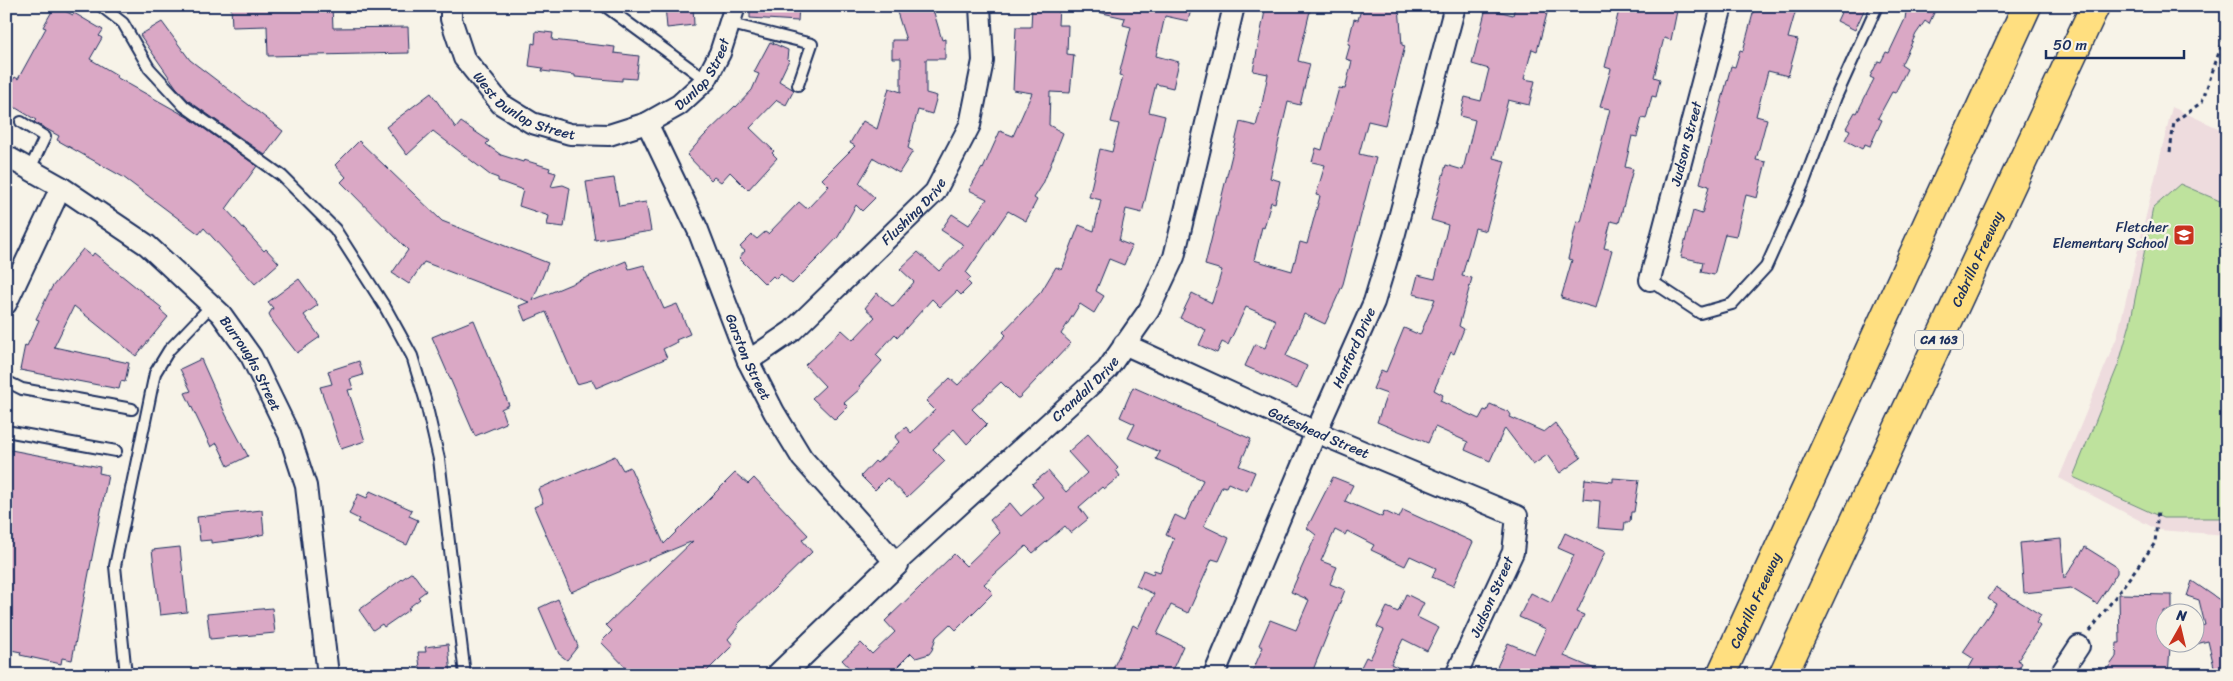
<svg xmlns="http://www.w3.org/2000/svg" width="2233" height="681" font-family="Sriracha,sans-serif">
<rect width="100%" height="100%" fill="#f7f3e8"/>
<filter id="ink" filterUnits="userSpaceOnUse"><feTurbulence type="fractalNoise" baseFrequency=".02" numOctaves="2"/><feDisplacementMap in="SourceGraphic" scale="10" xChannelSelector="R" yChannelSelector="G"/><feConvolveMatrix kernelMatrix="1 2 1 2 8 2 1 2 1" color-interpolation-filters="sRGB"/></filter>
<g filter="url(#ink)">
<path fill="#eedcde" d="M2172,107L2227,132V535L2158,530L2059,478L2117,337Z"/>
<path fill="#bee29d" stroke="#6c887e" d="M2180,184L2227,204V518H2163L2073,477L2119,363L2130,324L2153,208Z"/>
<path fill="#daa8c5" stroke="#1b2f5e" d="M55,6L73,15L74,13L103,30L99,36L102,38L90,59L117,75L116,77L189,118L257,166L226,209L264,251L266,249L279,263L255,284L204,228L199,234L123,177L57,140L59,136L34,122L36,120L6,102V80L11,83L15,77L18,79L46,28L43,27Z
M231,6H332L333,28L408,27L409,53L268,56L267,26L232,27Z
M665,6H693L694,25L667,28Z
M750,6H799L798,21L750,18Z
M895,6H932L942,40L945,39V59H926V93L937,96L932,114L918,110L908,148L913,151L899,173L874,158L859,183L875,198L862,211L856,205L838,237L822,254L792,284L781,274L776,279L773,276L765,284L739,258L745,251L740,247L752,235L757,239L765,232L768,234L799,202L806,208L809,207L829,186L822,179L855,146L850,143L863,121L877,129L889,88L901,92V58H892V40H906Z
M1032,6H1059L1058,25H1068L1067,54L1074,55L1070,93L1050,92L1049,125L1063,133L1043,184L1034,198L1037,200L1026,221L1008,211L966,273L971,278L967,281L971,285L961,295L957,291L940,307L932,299L898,337L895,334L876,355L882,361L859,386L861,388L844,403L848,407L835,420L812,398L825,386L805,365L842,330L853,340L875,317L865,308L877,293L893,307L914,282L900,269L918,252L939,271L964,245L941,230L952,214L969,225L987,199L969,190L982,168L983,169L1000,131L1013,136L1032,93L1013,90L1016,27H1031Z
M1098,6H1192L1188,21L1165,16L1156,56L1179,62L1173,88L1156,84L1149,112L1165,116L1142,213L1126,209L1119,241L1132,246L1124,265L1109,259L1096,291L1104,296L1094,313L1080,304L1061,334L1071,343L1019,398H1017L1001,382L972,409L987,424L967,444L954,429L933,449L945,461L907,497L887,478L875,490L861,476L875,461L877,463L899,442L895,437L906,427L911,433L935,410L926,401L950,378L958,385L1006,335L1003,332L1041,292L1056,267L1062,270L1079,225L1094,231L1101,200L1089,197L1100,149L1112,152L1119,124L1111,122L1123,76L1119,75L1131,27L1123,25L1125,18L1098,12Z
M1266,6H1287L1310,11L1298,61L1310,64L1300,105L1288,102L1270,178L1280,181L1275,203L1271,202L1264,228L1262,227L1254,260L1292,271L1300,242L1307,244L1320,196L1316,195L1325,165L1312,162L1316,148L1322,150L1339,88L1345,89L1352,61L1346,59L1350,45L1348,44L1354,19L1358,20L1362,6H1399L1402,45L1405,46L1385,125L1368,121L1359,154L1376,158L1343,284L1325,324L1304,314L1286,356L1307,366L1297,389L1245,366L1255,344L1265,348L1276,320L1246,307L1228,345L1222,342L1217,353L1199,345L1206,330L1180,318L1192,293L1212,303L1222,270L1205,265L1240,122L1256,126L1262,104L1268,74L1253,71Z
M1515,6H1549L1537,51L1532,49L1524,79L1535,81L1529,105L1508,100L1493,158L1505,161L1486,231L1475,228L1462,276L1472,278L1459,326L1464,329L1454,354L1451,352L1434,390L1443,395L1440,401L1479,419L1484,410L1487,411L1490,404L1509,412L1511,415L1510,417L1544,432L1555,423L1581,458L1560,473L1547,455L1533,465L1505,428L1490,461L1465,450L1468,442L1435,427L1428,443L1377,422L1387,394L1373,389L1381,370L1386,372L1404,328L1420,335L1435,299L1413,294L1418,275L1435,279L1448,225L1431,220L1439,190L1446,165L1463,170L1475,120L1460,116L1465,97L1481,101L1489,69L1472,64L1486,8L1513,15Z
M1620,6H1678L1671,40L1664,38L1654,77L1660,79L1656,97L1652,96L1646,119L1642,118L1637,137L1632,136L1625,167L1633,169L1619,223L1611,221L1604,248L1612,250L1596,308L1561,298L1572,260L1568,259L1577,221L1581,222L1610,109L1600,107L1611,69L1605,67Z
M1755,6H1797L1788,38L1798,40L1788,76L1768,71L1756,116L1767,119L1756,160L1766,162L1757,198L1746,195L1736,236L1725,234L1714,275L1701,272L1703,262L1681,257L1693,211L1702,214L1709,186L1700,183L1731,66L1735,67L1740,50L1743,51Z
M1844,6H1866L1855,30L1837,21Z
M1894,6H1937L1929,24L1925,21L1916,34L1901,65L1907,69L1895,93L1892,92L1878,118L1882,120L1870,146L1865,144L1862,149L1845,140L1850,130L1846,128L1855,112L1857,113L1874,79L1870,77L1878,61L1881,62L1886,52L1889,53L1905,19L1906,12Z
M162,22L190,60L283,131L265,155L189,101L176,87L140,35Z
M536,31L553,33L552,40L615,47L614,53L639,56L636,79L622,78V81L575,77V75L542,71L543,68L529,66L532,43L535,44Z
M770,42L788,50L787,59L789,60L779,81L794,90L786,105L777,100L750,128L774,151L772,153L777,158L748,190L730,172L721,182L714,177L711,180L687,155L704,136L735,106L736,107L752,90L759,74L754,72Z
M431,93L456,128L461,122L489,141L486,144L501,155L523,162L524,160L550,168L549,171L556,173L551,187L563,185L570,188L564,227L547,225L549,216L519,206L523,190L498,181V178L490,175L433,131L407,155L386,127Z
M359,141L442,221L548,263L533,300L626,261L629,269L644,265L664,309L677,304L690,334L676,340L677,342L663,349L667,358L596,388L592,380L577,384L546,312L525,321L519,306L529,302L424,262L409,284L392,273L408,250L341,182L346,177L335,165Z
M614,178L619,206L646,202L651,231L595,240L586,182Z
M83,249L92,256L94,253L131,283L162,308L160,310L168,317L136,356L74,306L54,347L129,363L125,382L121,381L119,389L20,370L25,345L27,346L39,320L36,319L52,287Z
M299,279L318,305L304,315L320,337L297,353L273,322L269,314L273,308L268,302Z
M474,320L509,405L501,409L506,423L475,436L432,337Z
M201,359L226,415L248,456L228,466L217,443L211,447L185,393L191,391L180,369Z
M359,361L363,375L350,379L353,389L348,390L365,441L341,449L320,387L332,384L328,371Z
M1133,387L1251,439L1239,466L1255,472L1247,491L1228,483L1226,487L1222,486L1204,526L1229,538L1219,561L1212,559L1188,613L1171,605L1157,634L1183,646L1170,675H1110L1133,625L1138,628L1154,594L1136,586L1143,570L1153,574L1154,570L1160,572L1174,539L1166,535L1175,515L1185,520L1203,480L1156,459L1160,452L1128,438L1135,424L1120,417Z
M1088,434L1118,468L1116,470L1120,476L1104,489L1102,487L1079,507L1088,519L1071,533L1065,526L1033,553L1026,546L984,584L993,593L956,630L950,624L936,637L932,650L929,654L916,658L911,653L889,675H856L842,660L861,643L872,654L895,632L885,621L954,554L966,566L1000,533L990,520L1010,503L1021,516L1043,497L1032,484L1048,471L1066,492L1087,473L1068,452Z
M11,450L100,467L99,473L108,475L72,660L62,658L61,664L20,655L21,652L6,649V452L10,453Z
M615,456L623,470L630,467L664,544L735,473L748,484L754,478L808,535L802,540L812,552L737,625L738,627L728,639L733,645L703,675H633L601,642L612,631L606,625L693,541L571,592L534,507L543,503L538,489Z
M1333,477L1353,485L1345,501L1382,517L1384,511L1399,518L1403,510L1473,542L1453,586L1432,577L1436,568L1410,556L1405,566L1371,550L1374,545L1347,531L1345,535L1335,530L1321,561L1337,567L1330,584L1345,590L1311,675H1251L1263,647L1259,645L1270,620L1296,630L1309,600L1291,592L1316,535L1307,528Z
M1613,478L1639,480L1634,512H1631L1630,522H1625L1624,530L1598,528L1600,501L1583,499L1585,479L1613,482Z
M370,491L412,510L409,516L418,520L407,545L357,522L359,519L349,514L358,494L367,498Z
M262,510L264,534L244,539L211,543V540L200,541L197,517Z
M1565,533L1605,552L1577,612L1584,615L1564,656L1609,675H1514L1497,667L1508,643L1534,654L1546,629L1519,617L1531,593L1551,603L1574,555L1558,548Z
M2061,539L2064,579L2085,547L2117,567V573L2097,604L2071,588L2024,593L2020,543Z
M180,547L187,612L160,615L152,550Z
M412,572L426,591L418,597L420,599L408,608L410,609L384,627L382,624L373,630L359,610Z
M2192,581L2227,605L2226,610L2224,609L2227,621V675H2216L2208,641L2196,644V627L2205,625L2199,600L2187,596Z
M1996,587L2041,615L2036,623L2040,626L2018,660L2022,663L2015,675H2011L1999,667L1994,675H1965L1974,659L1963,652L1996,604L1988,599Z
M1406,594L1424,603L1417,617L1439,628L1427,651L1403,639L1391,664L1413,675H1357L1366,657L1370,659L1384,630L1377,627L1387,607L1398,612Z
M2119,594L2172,595V611H2163L2164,646L2170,647L2168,675H2103L2116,657L2117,643H2120Z
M558,599L578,646L567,660L559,654L539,608Z
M272,608L275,633L210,639L207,614Z
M448,644L451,675H421L418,652H426L425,647Z"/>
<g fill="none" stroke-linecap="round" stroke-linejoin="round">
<g stroke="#1b2f5e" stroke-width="14">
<path id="service" d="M101,6L123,23L149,68L184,106L282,176L335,229L385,307L412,356L425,399L439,459L465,675
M605,6L706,80
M731,24L812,44L798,85
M21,122L45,137L30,169
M1650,280L1700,313L1732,304L1766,267L1803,185L1836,97L1877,6
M6,381L22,389L132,409
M6,431L116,451
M126,675L115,566L155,373L169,350L212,305"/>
</g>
<g stroke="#1b2f5e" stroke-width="24">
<g id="minor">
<path id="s1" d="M451,6V19L464,58L501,104L532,123L570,134L609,135L647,123L679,105L706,80L720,53L735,6"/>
<path id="s2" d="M647,123L698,230L748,361L774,412L802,458L896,563L1107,370L1149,310L1174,257L1234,6"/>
<path id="s3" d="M6,156L61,187L147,245L221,314L251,356L289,434L306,486L328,675"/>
<path id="s4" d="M1650,280L1722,6"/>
<path d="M6,304L61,187"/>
<path id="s5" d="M1124,344L1316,432L1517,516L1513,552L1456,675"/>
<path id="s6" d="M748,361L792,331L935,192L970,125L983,61L980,6"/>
<path id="s7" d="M1214,675L1316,432L1374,302L1395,233L1455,6"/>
<path d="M2060,675L2079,646"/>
</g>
</g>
<g stroke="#1b2f5e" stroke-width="29">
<path id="tertiary" d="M780,675L896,563"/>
</g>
<g stroke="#1b2f5e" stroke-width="31">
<g id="motorway">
<path id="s8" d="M1721,675L2027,6"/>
<path id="s9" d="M1783,675L2095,6"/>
</g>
</g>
<path stroke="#1b2f5e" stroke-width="3" stroke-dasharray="4 4" stroke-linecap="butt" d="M2170,152L2174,122L2202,102L2227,29
M2090,631L2155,543L2158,510"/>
<use href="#service" stroke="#f7f3e8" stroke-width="10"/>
<use href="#minor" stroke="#f7f3e8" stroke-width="20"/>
<use href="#tertiary" stroke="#f7f3e8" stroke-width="25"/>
<use href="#motorway" stroke="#ffdf80" stroke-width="28"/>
</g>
</g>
<defs>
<g id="school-square" transform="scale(1.125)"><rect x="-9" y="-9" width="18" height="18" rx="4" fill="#c8321e" stroke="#f7f3e8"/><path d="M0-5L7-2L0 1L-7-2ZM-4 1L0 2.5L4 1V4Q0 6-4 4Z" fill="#fff"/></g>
</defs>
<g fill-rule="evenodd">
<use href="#school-square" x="2184" y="235"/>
</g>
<g text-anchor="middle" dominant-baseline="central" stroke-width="5" stroke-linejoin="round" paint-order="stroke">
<rect fill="#f7f3e8" stroke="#5d6a87" stroke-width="1" x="1915" y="330.5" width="48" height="19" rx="4"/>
<g font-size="12" font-weight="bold" fill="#1b2f5e">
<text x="1939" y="340">CA 163</text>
</g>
<g font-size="14" fill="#1b2f5e" stroke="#f7f3e8">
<text stroke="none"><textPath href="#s1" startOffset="344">Dunlop Street</textPath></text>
<text stroke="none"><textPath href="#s1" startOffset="134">West Dunlop Street</textPath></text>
<text stroke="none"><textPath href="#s4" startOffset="141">Judson Street</textPath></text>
<text stroke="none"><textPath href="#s6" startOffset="224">Flushing Drive</textPath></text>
<text stroke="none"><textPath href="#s9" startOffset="459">Cabrillo Freeway</textPath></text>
<text stroke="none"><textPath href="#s7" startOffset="356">Hanford Drive</textPath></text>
<text stroke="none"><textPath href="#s2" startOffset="255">Garston Street</textPath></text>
<text stroke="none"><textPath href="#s3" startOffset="326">Burroughs Street</textPath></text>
<text stroke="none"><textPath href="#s2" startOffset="768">Crandall Drive</textPath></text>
<text stroke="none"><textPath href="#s5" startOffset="214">Gateshead Street</textPath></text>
<text transform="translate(1492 597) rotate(-66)">Judson Street</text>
<text stroke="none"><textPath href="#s8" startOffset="82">Cabrillo Freeway</textPath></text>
</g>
<g font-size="14" fill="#1b2f5e" stroke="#f7f3e8" text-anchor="end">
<text x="2168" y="227">Fletcher<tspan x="2168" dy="16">Elementary School</tspan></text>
</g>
</g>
<rect width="2233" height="681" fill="none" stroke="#f7f3e8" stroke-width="25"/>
<rect x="12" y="12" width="2208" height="656" fill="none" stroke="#1b2f5e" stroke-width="2" filter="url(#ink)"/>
<g transform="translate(2180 628) rotate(8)"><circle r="24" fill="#f7f3e8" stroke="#9fa5b1"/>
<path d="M0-4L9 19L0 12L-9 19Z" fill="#c8321e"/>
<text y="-8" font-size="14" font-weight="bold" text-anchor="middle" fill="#1b2f5e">N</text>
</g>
<path d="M2046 50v8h138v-8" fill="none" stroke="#1b2f5e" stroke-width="2.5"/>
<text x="2053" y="50" font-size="15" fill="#1b2f5e" stroke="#f7f3e8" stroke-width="4" paint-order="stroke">50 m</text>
</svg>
